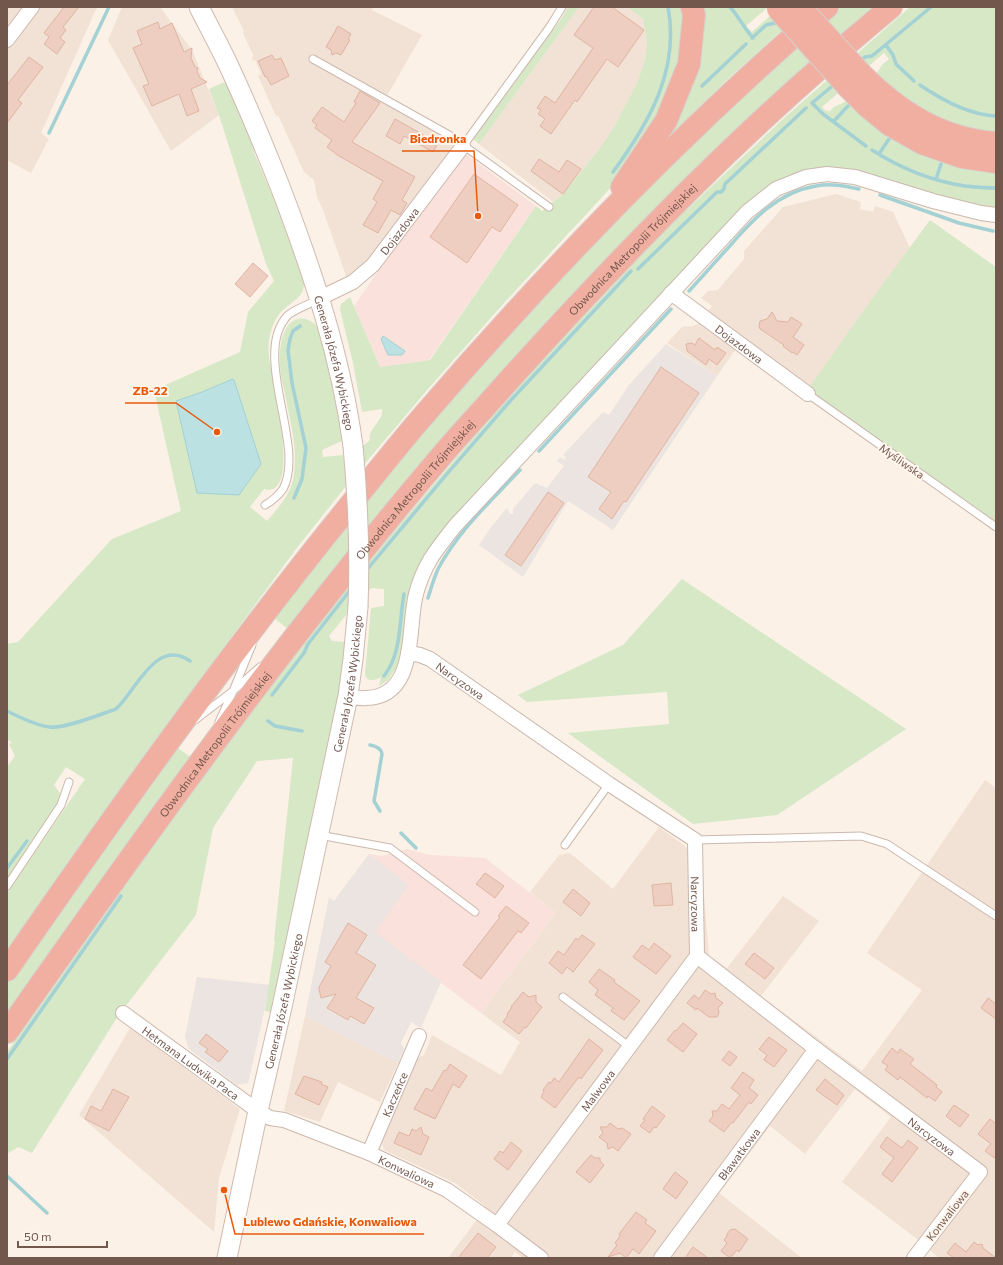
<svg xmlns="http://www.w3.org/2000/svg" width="1003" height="1265" font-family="Commissioner,sans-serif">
<rect width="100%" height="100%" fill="#fbf1e6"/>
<path fill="#f2e2d5" d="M7,7H97L41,133L49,139L31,173L7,160Z
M122,7H160L192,50L219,115L171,151L108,40Z
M232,7H373L372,10L422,35L384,101L454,143L432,178L382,248L347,279L323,210L317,197L314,180L304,172L278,115L276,116L258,76L261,74L255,60L252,61L253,55L243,33L244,31Z
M579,7H627L643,19L647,43L645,60L637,83L614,127L600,148L563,194L553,202L479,144Z
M836,194L861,202L860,209L873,212L875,206L893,212L910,248L808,389L705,315L712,306L701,298L708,291L718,290L744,259V251L783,207Z
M701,320L738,346L717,376L667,343L682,327L693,326L698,324Z
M985,780L996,788V1258H939L917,1239L842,1182L891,1117L855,1089L805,1154L770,1126L719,1193L802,1258H523L515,1252L511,1258H448L476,1221L485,1206L455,1183L384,1150L382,1142L417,1058L424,1055L432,1035L501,1075L520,1042L481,1013L556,913L530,892L559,855L570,853L613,889L659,827L701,858L709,956L727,968L783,896L819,921L761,996L862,1071L922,990L867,953Z
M305,1016L398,1063L380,1102L338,1082L320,1122L284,1111Z
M130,1028L240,1109L219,1178L214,1232L79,1115Z"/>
<path fill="#fae1db" d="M467,155L536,206L429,360L380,367L354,306L454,161Z
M407,849L430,855L485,858L556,913L481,1013L374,932L408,885L369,854L382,856Z"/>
<path fill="#ebe4e0" d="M666,344L717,376L613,530L568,501L523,577L479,545L492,526L507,508L510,514H513V509L535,483L547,488L564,466L557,461L560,457L564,460L566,457L563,455L603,412L609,415L629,385Z
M369,854L409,885L375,932L441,982L421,1028L411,1022L401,1043L404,1049L398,1063L305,1016L329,897L334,901Z
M197,977L270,985L253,1062L248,1083L237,1085L189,1049L185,1037Z"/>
<path fill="#d6e8c6" d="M568,7H579L479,144L473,139L561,19Z
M627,7H684L677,81L624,172L604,195L504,303L428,389L346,486L296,549L115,796L7,952V893L85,779L66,767L54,785L60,793L59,801L7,879V767L15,756L9,744L12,743L7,739V644L18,642L112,539L181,511L154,390L240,352L248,312L274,281L266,264L219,115L209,89L222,83H227L240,106L255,155L277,206L304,281C305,299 290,301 280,313C271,325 267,341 269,357C270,373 304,500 264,489L250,507L267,521C279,507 292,493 294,474C298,446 289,417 284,389C282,381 280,373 280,365C279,352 281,324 297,319C305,317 313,321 318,328L343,422L346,439L322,450L323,457L343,455L345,462L370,440C367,429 384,421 382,409L362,412L353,363L340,309L341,304L350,297L380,367L430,360L536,206L542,211L563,194L600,148L614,127L637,83L645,60L647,43L643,19Z
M696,7H768L746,26L752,32L780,7H808L731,76L664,141Z
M835,7H878L819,58L291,631L271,616L352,512L569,263Z
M910,7H996V137L954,129L873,79L882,65L889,59L884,53L822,107L826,111L827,110L829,112L834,107L851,99L996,167V211L887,183L786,179L438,538L397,667L388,680L379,686L381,677C375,681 367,682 365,675L371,608L384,606V589L372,588L348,606L346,615L329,636L332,641L347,642V653L275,1013L265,1011L275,941H274L293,758L257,761L213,828L196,915L118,1016L32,1153L18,1147L7,1154V1052L141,862L250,713L310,634L383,544L479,431L561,338L647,247L783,119Z
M930,220L996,267V524L808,389L869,303Z
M682,579L906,729L777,815L693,824L568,733L669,724L667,692L527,702L518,695L623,645Z
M174,745L193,759L7,1020V983Z"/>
<path fill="#bce1e3" stroke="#a3d1d4" d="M383,336L405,351L402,355H388L381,339Z
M233,379L234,380L261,464L239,495L197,493L176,401L202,392Z"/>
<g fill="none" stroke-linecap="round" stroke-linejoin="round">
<path stroke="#a3d1d4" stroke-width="3.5" d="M730,7C739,17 744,28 753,38
M752,38L766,25L775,23L778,20
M886,45L893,55L896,64L914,81
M860,61L865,57L872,56L931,7
M920,85C942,100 969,115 996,116
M702,86L746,44
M812,103L836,83
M812,103L823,114L866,146
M834,121L848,106
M49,133L109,7
M872,150C900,168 932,181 965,186C975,187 986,188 996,188
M879,154L889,139
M613,172C649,123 680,70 668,7
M936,179L941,164
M880,195L959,223L993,231
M638,269L717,192H721L724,189L725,184L806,108
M689,291C702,277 715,262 728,248C752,220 778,192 816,186C830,183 845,186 859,189
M539,451L671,309
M294,498L302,479L306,448L292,383L288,350L290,339L293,331L300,326
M365,572L446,475L511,400L631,271
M428,598C431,588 434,578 438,569C458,531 491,501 520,470
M384,676C402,653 399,621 404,594
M272,695L304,653L308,644L351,589
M7,711C20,717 36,726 50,727C65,729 101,714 116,709C136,691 156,637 190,661
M268,721L275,726L302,731
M370,745C376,746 381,748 382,754L374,801L380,811
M401,833L416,848
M7,868L27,841
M7,1059L121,896
M7,1176L47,1213"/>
</g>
<path fill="#eecec0" stroke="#e0b4a1" d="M64,7H79L63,27L66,30L60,38L65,42L57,54L44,44L49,37L44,33Z
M594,7H612L644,30L618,67L607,59L577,102L575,100L551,134L540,126L545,119L538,114L541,110L537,108L545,96L555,103L593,48L574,35Z
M158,22L160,29L172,23L184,52L192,48L191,58L195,67L198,68L197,71L200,78L207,82L191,89L199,111L187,116L179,94L152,106L143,86L149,84L133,48L142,44L137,31Z
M338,26L351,34L348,39L350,40L341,55L336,53L332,55L331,50L326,47Z
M272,55L275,60L281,58L289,76L271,85L266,76L265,77L258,61Z
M29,57L43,67L18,100L22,103L7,123V85Z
M360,91L380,103L352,142L415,177L402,200L407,203L400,215L391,210L378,233L363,225L377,202L373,199L383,181L339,156L327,147L332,140L315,128L317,125L312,121L322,107L344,122L356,103L354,102Z
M395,119L438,143L433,152L404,136L400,144L386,136Z
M539,159L559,172L567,160L581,169L563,194L531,171Z
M474,174L518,205L500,232L492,227L467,263L430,237Z
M253,263L268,276L250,297L235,284Z
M772,312L777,321L788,322L791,317L802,324L793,337L804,345L797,355L793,352L792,353L783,346L784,345L760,329L759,326L760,321L767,319Z
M699,338L715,350L717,347L726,353L717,365L709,359L706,365L687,351L686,344L692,343L695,345Z
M661,367L699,393L626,502L624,501L612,519L599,509L611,492L588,477Z
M548,492L564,503L521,566L505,555Z
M485,873L504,886L495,898L476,884Z
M671,883L673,905L654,906L652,885Z
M573,889L590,903L581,916L563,902Z
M506,906L529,923L521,933L518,931L481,979L463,965L500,917L498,916Z
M348,923L367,935L356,953L376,965L356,998L374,1008L364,1024L350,1016L348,1020L327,1008L336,994L321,998L319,989V987L331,966L325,962Z
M582,935L595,944L573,972L567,967L562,974L549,963L558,951L564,955L576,938L578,940Z
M654,943L671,956L656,974L633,957L642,945L649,950Z
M754,953L774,968L765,979L745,964Z
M599,969L615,980L614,982L640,1001L624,1020L611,1011L613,1008L595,995L598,990L589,982Z
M705,990L711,994L715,993L716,998L723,1003L718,1008L719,1013L717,1017H709L697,1008L696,1010L687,1003L694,995L699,999Z
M523,992L529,997L536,995V1002L542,1007L526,1028L525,1027L519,1034L503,1022L508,1015L507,1014L512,1007H511Z
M988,998L996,1004V1019L981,1008Z
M683,1023L697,1034L683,1052L667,1040L675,1030L676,1031Z
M206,1034L228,1051L219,1062L205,1052L208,1049L199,1043Z
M769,1037L787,1050L774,1067L764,1060L767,1055L759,1049Z
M589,1039L603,1050L581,1079L579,1077L555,1108L541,1097L544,1092L543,1090L549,1082L551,1083L554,1078L559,1082Z
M892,1048L898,1053L900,1049L914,1059L910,1064L937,1085L936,1087L942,1092L935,1101L928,1096L927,1098L900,1077L898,1080L885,1070L888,1066L882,1062Z
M729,1051L737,1057L730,1066L722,1060Z
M450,1064L467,1076L459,1088L453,1084L435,1119L414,1109L426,1088L432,1091L444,1070L446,1071Z
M743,1072L754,1080L749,1088L758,1095L751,1104L749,1102L733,1123L732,1122L724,1132L709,1121L713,1116L712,1111H717L722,1104L729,1109L740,1095L731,1088Z
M304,1076L322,1082L321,1084L328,1087L319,1105L295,1094Z
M825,1079L844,1095L837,1105L816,1090Z
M113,1089L129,1097L109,1131L85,1119L91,1106L101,1111Z
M954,1105L969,1115L960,1127L946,1116Z
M652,1106L665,1116L656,1128L654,1127L650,1133L640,1126L645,1120L643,1119Z
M990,1119L996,1124V1159L985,1151L991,1144L978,1134Z
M610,1123L618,1129L622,1128L631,1134L618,1151L613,1147L608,1149L607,1143L599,1137L603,1133L600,1127H607Z
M421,1127L423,1134L429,1137L421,1155L394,1143L399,1132L409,1136L412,1129L416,1131Z
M887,1137L902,1148L908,1140L918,1148L892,1182L882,1174L894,1158L880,1147Z
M511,1142L522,1151L508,1170L494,1159L500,1151L503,1153Z
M591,1155L595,1158H600V1161L604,1165L590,1183L576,1172Z
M675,1172L688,1182L676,1199L663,1189Z
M636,1212L647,1220L645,1223L656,1231L639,1254L633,1249L626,1258L620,1253L608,1257L617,1245L615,1243L620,1236L619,1234Z
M735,1229L748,1239L739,1252L737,1250L730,1258L721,1251L727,1243L724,1240L727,1236V1234L730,1230Z
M478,1233L496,1247L487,1258H458Z
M974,1242L978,1245L982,1244L983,1248L996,1258H954L947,1253L955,1243L966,1252Z
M693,1247L708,1258H685Z"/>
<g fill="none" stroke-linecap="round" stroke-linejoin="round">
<g stroke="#ccb8ad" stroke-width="9">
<path id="lane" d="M313,59L449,135L549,207
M463,146L549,28L562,7
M808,394L996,527
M265,505C272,501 278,496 283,489C288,480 289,469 289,459C289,421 264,360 280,327C282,323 285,318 288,315C296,309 309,304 318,300
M195,720L233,691L260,667
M219,722L233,691L252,645
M319,835L390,848L475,912
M695,840L861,836L887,844L996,916
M565,845L609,784
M7,886L61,805L69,782
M563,997L630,1047"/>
</g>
<g stroke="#ccb8ad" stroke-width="16">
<g id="street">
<path d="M7,40L32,7"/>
<path id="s1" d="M671,293L808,394"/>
<path id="s2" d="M320,298L353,282L373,265L463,146"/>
<path id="s3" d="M408,653L420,655L430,659L609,784L695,840L697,956L816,1049L980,1172L914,1258"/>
<path d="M348,696C354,697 360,699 366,698C418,697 407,628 416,594C424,564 436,550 455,526L747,212L776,189L806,177L827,174L855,177L933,201L981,213L996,215"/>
<path id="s4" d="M123,1013L258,1111L270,1118L284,1120L369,1153L447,1190L497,1225L541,1258"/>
<path id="s5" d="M369,1153L419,1036"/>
<path id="s6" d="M497,1225L697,956"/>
<path id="s7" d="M661,1258L816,1049"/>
</g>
</g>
<g stroke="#d0baae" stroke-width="21">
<g id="secondary">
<path id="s8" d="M199,7C210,29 223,52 233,75C250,112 266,151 281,189C313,273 341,357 353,446"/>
<path id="s9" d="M227,1258L258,1111L282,1007L348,696L353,659L358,607"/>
</g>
</g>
<g stroke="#d8d0cd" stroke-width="24">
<g id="highway">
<path d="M861,74C899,112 941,139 996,143"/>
<path d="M848,87L868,107L890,125L922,143L962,157L996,162"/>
<path d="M622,187L666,121L689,64L694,15L692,7"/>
<path d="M7,970C117,811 229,654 351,504C375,474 399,444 424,415C549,270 682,132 827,7"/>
<path id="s10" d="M7,1032C144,837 283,642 438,460C458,436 480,413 501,389C597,282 696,178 803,83C832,57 861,32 891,7"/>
</g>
</g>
<use href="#lane" stroke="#fff" stroke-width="7"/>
<use href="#street" stroke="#fff" stroke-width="14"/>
<use href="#secondary" stroke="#fff" stroke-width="19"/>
<use href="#highway" stroke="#f1afa1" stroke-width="22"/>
<g stroke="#d0baae" stroke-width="21" stroke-linecap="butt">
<path id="secondary-bridge" d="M353,446C358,500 360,553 358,607"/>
</g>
<g stroke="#d8d0cd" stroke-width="24" stroke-linecap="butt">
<path id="highway-bridge" d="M800,7L861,74
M778,9L848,87"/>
</g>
<use href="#secondary-bridge" stroke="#fff" stroke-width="19"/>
<use href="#highway-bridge" stroke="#f1afa1" stroke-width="22"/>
</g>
<g text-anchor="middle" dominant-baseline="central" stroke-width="4" stroke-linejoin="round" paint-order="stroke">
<g font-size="11" fill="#72574d" stroke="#fef5ec">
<text stroke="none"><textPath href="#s2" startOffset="106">Dojazdowa</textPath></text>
<text stroke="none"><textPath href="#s10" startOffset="1003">Obwodnica Metropolii Trójmiejskiej</textPath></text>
<text stroke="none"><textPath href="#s1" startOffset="85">Dojazdowa</textPath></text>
<text stroke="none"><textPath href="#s8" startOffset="382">Generała Józefa Wybickiego</textPath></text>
<text transform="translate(902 461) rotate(35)">Myśliwska</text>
<text stroke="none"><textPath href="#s10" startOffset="679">Obwodnica Metropolii Trójmiejskiej</textPath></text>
<text stroke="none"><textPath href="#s3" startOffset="60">Narcyzowa</textPath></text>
<text stroke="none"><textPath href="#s9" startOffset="587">Generała Józefa Wybickiego</textPath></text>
<text stroke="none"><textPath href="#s10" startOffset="355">Obwodnica Metropolii Trójmiejskiej</textPath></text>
<text stroke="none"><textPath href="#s3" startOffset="408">Narcyzowa</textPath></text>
<text stroke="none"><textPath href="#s9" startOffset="263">Generała Józefa Wybickiego</textPath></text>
<text stroke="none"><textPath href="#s4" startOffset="84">Hetmana Ludwika Paca</textPath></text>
<text stroke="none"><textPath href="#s6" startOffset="168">Malwowa</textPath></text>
<text stroke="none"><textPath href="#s5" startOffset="64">Kaczeńce</textPath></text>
<text stroke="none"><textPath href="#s3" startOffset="756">Narcyzowa</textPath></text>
<text stroke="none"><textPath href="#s7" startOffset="130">Bławatkowa</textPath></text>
<text stroke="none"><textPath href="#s4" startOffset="328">Konwaliowa</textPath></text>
<text transform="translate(947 1215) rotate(-52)">Konwaliowa</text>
</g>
</g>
<path fill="none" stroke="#e8590c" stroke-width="1.5" d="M478 216L474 151H402M217 432L176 403H125M224 1190L235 1234H424"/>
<g fill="#e8590c" stroke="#fef5ec" stroke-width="1.5">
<circle cx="478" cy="216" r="4"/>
<circle cx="217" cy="432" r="4"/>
<circle cx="224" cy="1190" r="4"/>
</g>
<g font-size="12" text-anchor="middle" font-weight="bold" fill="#e8590c" stroke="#fef5ec" stroke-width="4" stroke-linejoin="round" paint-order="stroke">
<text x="438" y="143">Biedronka</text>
<text x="150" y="395">ZB-22</text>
<text x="330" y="1226">Lublewo Gdańskie, Konwaliowa</text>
</g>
<rect width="1003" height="1265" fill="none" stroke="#72574d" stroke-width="16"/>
<path d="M18 1241v6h89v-6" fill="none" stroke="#72574d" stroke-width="2"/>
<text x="24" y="1241" font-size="12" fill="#72574d" stroke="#fef5ec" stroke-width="3" paint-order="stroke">50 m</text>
</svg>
